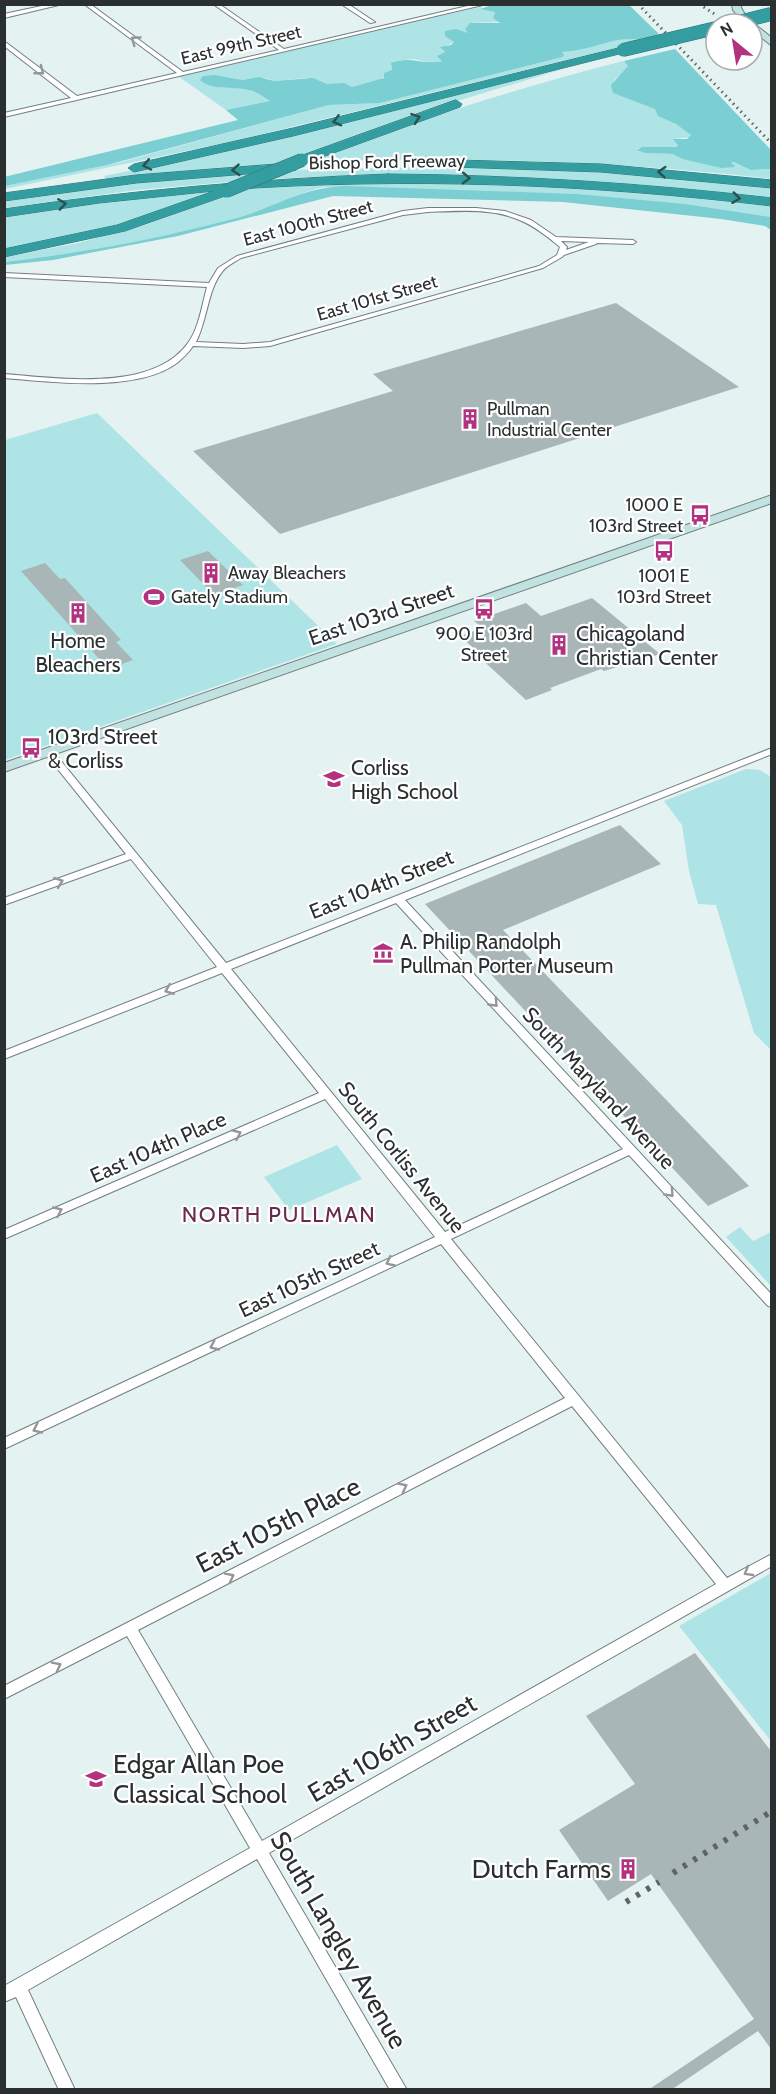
<svg xmlns="http://www.w3.org/2000/svg" width="776" height="2094" font-family="Cabin,sans-serif">
<rect width="100%" height="100%" fill="#e4f2f2"/>
<path fill="#aee4e5" d="M480,7L495,12L493,18L500,22L470,23L468,33L445,31V35L454,42L441,49L445,52L439,55L442,61L432,63L413,59L394,61L391,65L392,70L380,80L352,87L327,84L306,78L274,81L266,78L243,80L228,77L219,87C238,88 254,88 270,101L226,110L178,76Z
M659,34L662,37L229,142L5,189V186L121,162L329,105L380,103L559,58L562,52C581,50 599,44 618,40C632,38 646,41 659,34Z
M674,48L624,61L628,66L624,72L614,80V93L656,109L657,113L689,132L691,137L674,139L679,146L677,147L637,148L645,153L673,154L721,168L734,162L760,170L771,169L772,179C619,161 465,156 311,162C430,113 550,79 674,48Z
M560,70L414,114L285,163L106,179L104,176L163,164Z
M472,166L572,169L771,187L772,198C604,178 437,169 268,179L291,170Z
M263,171L241,181L136,190L5,208V200L113,185Z
M420,182L632,190L771,206V217L686,204L578,194L324,187C293,194 265,211 234,219C159,240 82,253 5,262V257L78,243L145,225L245,188Z
M217,190L168,209L115,225L5,250V216L100,202Z
M97,413L337,644L5,760V440Z
M746,769L760,770L771,777V1050L754,1033L716,905L698,904L689,871L682,825L664,801Z
M337,1145L362,1179L289,1210L264,1177Z
M740,1227L753,1241L771,1232V1286L726,1237Z
M771,1573V1741L679,1626Z"/>
<path fill="#7bced1" d="M491,5H629L659,34C646,41 632,38 618,40C599,44 582,51 562,52L564,56L559,58L380,103L329,105L107,165L5,186L4,177L238,120L226,110L270,101C262,96 258,92 248,90C233,86 213,91 200,80L203,76L215,75L243,80L259,77L274,81L313,78L327,84L344,83L352,87L384,78V73L392,70L391,63C409,55 425,66 442,61L437,56L445,52L440,47L451,45L454,42L445,36V31L456,29L468,33L465,29L470,23H500L493,18L495,12L481,9Z
M675,49L771,150V169L751,170L734,162L731,163L735,166L734,167L721,168L683,159L673,154L645,153L637,150L642,147H677L678,145L673,139H687L691,135L676,124L658,116L655,109L613,93L611,85L628,66L624,61Z
M346,186L578,194L686,204L771,217V230L765,226L721,219L563,202L333,196L178,236L53,260L5,265V262C82,253 158,239 233,219C275,208 301,187 346,186Z"/>
<path fill="#a9b6b7" d="M616,303L739,387L280,534L193,451L393,391L373,374Z
M208,551L243,585L214,595L180,560Z
M45,563L60,579L65,578L121,640L116,642L133,660L108,669L21,571Z
M592,598L660,654L604,671L601,669L550,688L552,690L526,700L477,655L480,654L460,636L483,628L474,621L526,603L541,616Z
M620,825L661,864L503,930L749,1186L708,1206L425,904Z
M695,1653L771,1751V2049L758,2031L671,2090H648L754,2019L651,1874L608,1901L559,1830L635,1784L586,1716Z"/>
<g fill="none" stroke-linecap="round" stroke-linejoin="round">
<g stroke="#737f7f" stroke-width="2">
<path id="street" d="M51,4H63L4,18V14Z
M84,4H90L183,72L279,50L213,4H219L284,49L476,4H487L4,117V113L71,98L4,46V41L77,96L177,73Z
M341,4H348L375,22L370,23Z
M428,208H476L505,211L531,220L556,237L633,240L636,242L633,244L597,243L596,244L564,255L562,257L543,268L270,346L243,348L193,346C189,352 183,358 177,363C136,393 53,382 4,378V374C57,378 152,393 188,343C199,328 202,305 207,287L4,277V273L209,283L218,268L237,256L403,211ZM428,212C456,211 490,208 517,219C533,225 547,236 560,247L557,255L539,266L270,342L243,344L196,342C207,321 208,289 222,272C226,266 235,262 241,258L403,215ZM561,241L589,242L566,250L567,247Z
M772,748V754L405,900L772,1295V1307L768,1306L629,1155L451,1239L727,1578L772,1554V1566L269,1853L407,2090H390L257,1859L28,1990L75,2090H59L16,1997L4,2002V1986L250,1848L127,1636L4,1699V1686L565,1398L441,1244L4,1449V1438L435,1237L325,1099L4,1239V1230L319,1093L222,973L4,1059V1051L217,967L131,859L4,905V898L126,854L44,752L49,749L52,750L226,963ZM396,903L623,1149L445,1232L231,969ZM572,1406L716,1584L262,1841L138,1630Z"/>
</g>
<g stroke="#737f7f" stroke-width="2">
<path id="secondary" d="M732,4H740C743,18 762,29 772,38V46L752,30V24H745L733,10Z
M772,495V503L4,772V763Z"/>
</g>
<g stroke="#307678" stroke-width="1">
<path id="highway" d="M623,47L627,48V52L293,136L134,172L128,168L134,164L293,128Z
M456,100L462,104L460,107L306,163H298L296,160L298,157Z
M458,160L601,164L772,180V188L601,172L454,167L452,164L454,161Z
M292,163L298,167L296,170L136,183L4,201V193L136,175Z
M388,174C517,175 643,183 772,198V206C586,184 410,177 223,190L226,193L225,196L125,231L4,257V249L117,225L214,191L99,203L4,217V209C133,190 258,179 388,174Z"/>
</g>
<use href="#street" fill="#fff" fill-rule="evenodd"/>
<use href="#secondary" fill="#c2e2e2" fill-rule="evenodd"/>
<use href="#highway" fill="#339da0" fill-rule="evenodd"/>
<path stroke="#5e6565" stroke-width="3" stroke-dasharray="1.5 4" stroke-linecap="butt" d="M638,4L772,144
M699,4L716,15"/>
<path stroke="#5e6565" stroke-width="6" stroke-dasharray="4 8" stroke-linecap="butt" d="M673,1873L772,1811
M626,1902L659,1882"/>
<g stroke="#307678" stroke-width="14" stroke-linecap="butt">
<path id="highway-bridge" d="M731,24L771,14
M623,50L716,28
M226,191L302,160"/>
</g>
<use href="#highway-bridge" stroke="#339da0" stroke-width="13"/>
</g>
<defs><path id="oneway-chevron" d="M-2-3.5L2.5 0L-2 3.5" fill="none" stroke-width="1.6" stroke-linecap="round" stroke-linejoin="round" transform="scale(1.5)"/></defs>
<g stroke="#949797">
<use href="#oneway-chevron" transform="translate(135 40) rotate(-144)"/>
<use href="#oneway-chevron" transform="translate(40 71) rotate(38)"/>
<use href="#oneway-chevron" transform="translate(59 882) rotate(-20)"/>
<use href="#oneway-chevron" transform="translate(169 990) rotate(158)"/>
<use href="#oneway-chevron" transform="translate(494 1003) rotate(47)"/>
<use href="#oneway-chevron" transform="translate(237 1134) rotate(-24)"/>
<use href="#oneway-chevron" transform="translate(670 1193) rotate(47)"/>
<use href="#oneway-chevron" transform="translate(58 1211) rotate(-24)"/>
<use href="#oneway-chevron" transform="translate(390 1262) rotate(155)"/>
<use href="#oneway-chevron" transform="translate(214 1346) rotate(155)"/>
<use href="#oneway-chevron" transform="translate(37 1429) rotate(155)"/>
<use href="#oneway-chevron" transform="translate(403 1487) rotate(-27)"/>
<use href="#oneway-chevron" transform="translate(748 1572) rotate(150)"/>
<use href="#oneway-chevron" transform="translate(230 1577) rotate(-27)"/>
<use href="#oneway-chevron" transform="translate(57 1666) rotate(-27)"/>
</g>
<g stroke="#2d5051">
<use href="#oneway-chevron" transform="translate(416 118) rotate(-19)"/>
<use href="#oneway-chevron" transform="translate(337 121) rotate(166)"/>
<use href="#oneway-chevron" transform="translate(147 165) rotate(168)"/>
<use href="#oneway-chevron" transform="translate(236 170) rotate(176)"/>
<use href="#oneway-chevron" transform="translate(662 172) rotate(-176)"/>
<use href="#oneway-chevron" transform="translate(466 178) rotate(1)"/>
<use href="#oneway-chevron" transform="translate(736 198) rotate(7)"/>
<use href="#oneway-chevron" transform="translate(62 204) rotate(-8)"/>
</g>
<defs>
<g id="building-bare" transform="scale(1.62)"><path d="M-4-6H4V6H1V3H-1V6H-4ZM-2.5-4.3h1.7v1.8h-1.7ZM.8-4.3h1.7v1.8H.8ZM-2.5-1h1.7V.8h-1.7ZM.8-1h1.7V.8H.8Z" fill="#b2327f" stroke="#fff" stroke-width="2.5" paint-order="stroke"/></g>
<g id="bus-bare" transform="scale(1.62)"><path d="M-5-6H5V4H4V6H2V4H-2V6H-4V4H-5ZM-3.5-4V0h7V-4ZM-3.5 1.2v1.5H-2V1.2ZM2 1.2v1.5H3.5V1.2Z" fill="#b2327f" stroke="#fff" stroke-width="2.5" paint-order="stroke"/></g>
<g id="stadium-bare" transform="scale(1.62)"><path d="M0-5a6.5 5 0 1 0 0 10a6.5 5 0 1 0 0-10ZM-3.5-1.8h7v3.6h-7Z" fill="#b2327f" stroke="#fff" stroke-width="2.5" paint-order="stroke"/></g>
<g id="school-bare" transform="scale(1.62)"><path d="M0-5L7-2L0 1L-7-2ZM-4 1L0 2.5L4 1V4Q0 6-4 4Z" fill="#b2327f" stroke="#fff" stroke-width="2.5" paint-order="stroke"/></g>
<g id="museum-bare" transform="scale(1.62)"><path d="M0-6L6-3V-2H-6V-3ZM-5-1h2V3h-2ZM-1-1h2V3h-2ZM3-1h2V3H3ZM-6 4H6V6H-6Z" fill="#b2327f" stroke="#fff" stroke-width="2.5" paint-order="stroke"/></g>
</defs>
<g fill-rule="evenodd">
<use href="#building-bare" x="470" y="419"/>
<use href="#bus-bare" x="700" y="515"/>
<use href="#bus-bare" x="664" y="551"/>
<use href="#building-bare" x="211" y="573"/>
<use href="#stadium-bare" x="154" y="597"/>
<use href="#bus-bare" x="484" y="609"/>
<use href="#building-bare" x="78" y="613"/>
<use href="#building-bare" x="559" y="645"/>
<use href="#bus-bare" x="31" y="748"/>
<use href="#school-bare" x="334" y="779"/>
<use href="#museum-bare" x="383" y="953"/>
<use href="#school-bare" x="96" y="1779"/>
<use href="#building-bare" x="628" y="1869"/>
</g>
<g text-anchor="middle" dominant-baseline="central" stroke-width="4.5" stroke-linejoin="round" paint-order="stroke">
<g font-size="18" fill="#2a2f2f" stroke="#fff">
<text transform="translate(241 45) rotate(-13)">East 99th Street</text>
<text transform="translate(387 162) rotate(-1)">Bishop Ford Freeway</text>
<text transform="translate(308 223) rotate(-15)">East 100th Street</text>
<text transform="translate(377 298) rotate(-16)">East 101st Street</text>
</g>
<g font-size="18" fill="#2a2f2f" stroke="#fff" text-anchor="start">
<text x="487" y="409">Pullman<tspan x="487" dy="21">Industrial Center</tspan></text>
<text x="683" y="505" text-anchor="end">1000 E<tspan x="683" dy="21">103rd Street</tspan></text>
<text x="228" y="573">Away Bleachers</text>
<text x="664" y="576" text-anchor="middle">1001 E<tspan x="664" dy="21">103rd Street</tspan></text>
<text x="171" y="597">Gately Stadium</text>
<text x="484" y="634" text-anchor="middle">900 E 103rd<tspan x="484" dy="21">Street</tspan></text>
</g>
<g font-size="21" fill="#2a2f2f" stroke="#fff">
<text transform="translate(381 614) rotate(-19)">East 103rd Street</text>
<text transform="translate(381 884) rotate(-22)">East 104th Street</text>
<text transform="translate(599 1088) rotate(47)">South Maryland Avenue</text>
<text transform="translate(158 1147) rotate(-24)">East 104th Place</text>
<text transform="translate(402 1157) rotate(51)">South Corliss Avenue</text>
<text transform="translate(309 1279) rotate(-25)">East 105th Street</text>
</g>
<g font-size="21" fill="#2a2f2f" stroke="#fff" text-anchor="start">
<text x="576" y="633">Chicagoland<tspan x="576" dy="24">Christian Center</tspan></text>
<text x="78" y="640" text-anchor="middle">Home<tspan x="78" dy="24">Bleachers</tspan></text>
<text x="48" y="736">103rd Street<tspan x="48" dy="24">&amp; Corliss</tspan></text>
<text x="351" y="767">Corliss<tspan x="351" dy="24">High School</tspan></text>
<text x="400" y="941">A. Philip Randolph<tspan x="400" dy="24">Pullman Porter Museum</tspan></text>
</g>
<g font-size="22" letter-spacing="1.5" fill="#692a4d" stroke="#fff">
<text x="279" y="1214">NORTH PULLMAN</text>
</g>
<g font-size="26" fill="#2a2f2f" stroke="#fff">
<text transform="translate(278 1525) rotate(-27)">East 105th Place</text>
<text transform="translate(392 1748) rotate(-30)">East 106th Street</text>
<text transform="translate(339 1940) rotate(60)">South Langley Avenue</text>
</g>
<g font-size="26" fill="#2a2f2f" stroke="#fff" text-anchor="start">
<text x="113" y="1764">Edgar Allan Poe<tspan x="113" dy="30">Classical School</tspan></text>
<text x="611" y="1869" text-anchor="end">Dutch Farms</text>
</g>
</g>
<rect width="776" height="2094" fill="none" stroke="#2a2f2f" stroke-width="12"/>
<g transform="translate(734 42) rotate(330)"><circle r="28" fill="#ffffff" stroke="#aaacac" stroke-width="1.5"/>
<path d="M0-4.5L10 22L0 15L-10 22Z" fill="#b2327f"/>
<text y="-9" font-size="16" font-weight="bold" text-anchor="middle" fill="#2a2f2f">N</text>
</g>
</svg>
